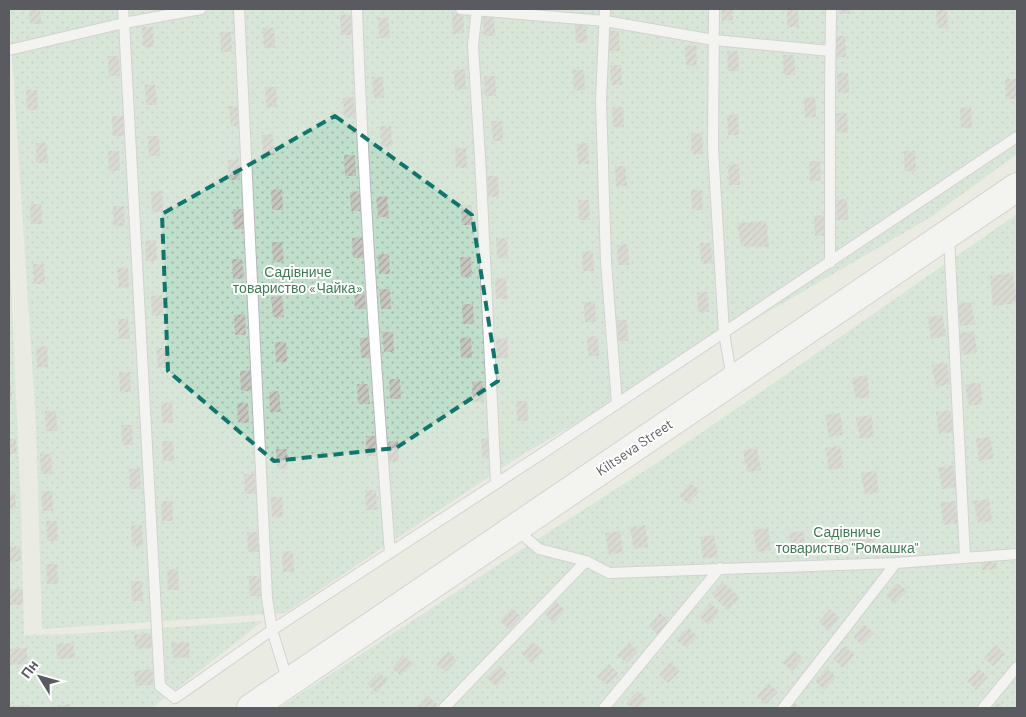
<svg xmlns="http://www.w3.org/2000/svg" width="1026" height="717" font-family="Barlow,sans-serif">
<defs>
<pattern id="green-dots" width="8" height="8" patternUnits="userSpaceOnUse" patternTransform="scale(1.25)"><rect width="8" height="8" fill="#c0dfca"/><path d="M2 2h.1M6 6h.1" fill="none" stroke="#9fb8a7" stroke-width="1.8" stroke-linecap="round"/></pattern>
<pattern id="building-hatch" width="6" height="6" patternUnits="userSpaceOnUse" patternTransform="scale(1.25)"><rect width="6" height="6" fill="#c6c6be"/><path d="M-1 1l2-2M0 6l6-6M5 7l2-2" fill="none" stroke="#a4a49e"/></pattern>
</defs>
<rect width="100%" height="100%" fill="#eaebe1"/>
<path fill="url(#green-dots)" d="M9,9H1017V154L931,217L520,456L285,613L42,629L36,424Z
M1017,214V708H279L516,553L663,459L787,374Z
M9,239L21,509L24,635L73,634L263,621L152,708H9Z"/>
<path fill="url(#building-hatch)" d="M29,9H40L41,24H30Z
M721,9H732L733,20L722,21Z
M787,9H798L799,27H787Z
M839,9H850V14H839Z
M936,9H947L948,28H937Z
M463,13L464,33L453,34L452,14Z
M351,14L352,35H341L340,15Z
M483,16H494L495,36H484Z
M378,18H388L390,38H379Z
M575,23H586L587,43H576Z
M142,27H153L154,47H143Z
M263,28H274L275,48H264Z
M608,31H619L620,51H609Z
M220,32H231L232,52H221Z
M834,36H845L846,57H835Z
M696,45L697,66L686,65L685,46Z
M727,51H738L739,71H728Z
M783,55H794L795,75H784Z
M108,56H119L120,76H109Z
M610,65H621L622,85H611Z
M465,69L466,89L455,90L454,70Z
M573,70H584L585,90H574Z
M837,73H848L849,93H838Z
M484,76H495L496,96H485Z
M372,77H383L384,98H374Z
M1005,79H1016L1017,99H1006Z
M145,85H155L157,105H146Z
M265,87H276L277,107H266Z
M26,90H37L38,110H27Z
M354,97L355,118H344L343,98Z
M815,97L816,117L805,118L804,98Z
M229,106H240L241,126H231Z
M612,107H623L624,127H613Z
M971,107L972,128H961L960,108Z
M836,113H847L848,133H837Z
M738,114L739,135H728L727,115Z
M112,116H123L124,136H113Z
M491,121H502L503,141H493Z
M380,126H391L392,146L381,147Z
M702,133L703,154H691V134Z
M273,134L274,155H263L262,135Z
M148,136H159L160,156H149Z
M36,143H46L48,163H36Z
M588,143L589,164H578L577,144Z
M455,148H466L467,168H456Z
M108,151H119L120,171H109Z
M904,151H915L916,171H905Z
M344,155H355L356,176H345Z
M239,159L240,180H229L228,160Z
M809,161H820L821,181H810Z
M739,164L740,185H729L728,165Z
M615,166H625L627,186H616Z
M487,176H498L499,197H488Z
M282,189L283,210H272L271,190Z
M691,190H702L703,210H692Z
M162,191L163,212H152L151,192Z
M361,191L362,211H351L350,192Z
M387,196L389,217H378L376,197Z
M847,199L848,220H837L836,200Z
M578,200H589L590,220H579Z
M30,204H41L42,224H31Z
M461,205H472L473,225H462Z
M113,206H124L125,226H114Z
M233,209H244V229H234Z
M824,215L826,236H815L814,216Z
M766,221L769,247L741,246L737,223Z
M363,237L364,258H353L352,238Z
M496,238H507L508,258H497Z
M156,240L157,261H146L145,241Z
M272,242H282L284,262H273Z
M700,243H711L712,263L701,264Z
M628,244L629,265H618L617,245Z
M582,251H593L594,271H583Z
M378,254H389L390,274H379Z
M460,257H471L472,277H461Z
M232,259H242L244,279H233Z
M33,264H44L45,284H34Z
M128,267L129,287L119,288L117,268Z
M1013,273L1017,303L993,306L990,276Z
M506,278L507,299H496L495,279Z
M9,279H10L11,295H9Z
M364,288L366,309H355L354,289Z
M379,289H390L391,309H381Z
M697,292H708L709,312H698Z
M162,295L163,316H152L151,296Z
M282,296L284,317H273L271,297Z
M584,302H595L596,322H585Z
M971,302L975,324L960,326L957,304Z
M462,304H473L474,324H463Z
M245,314L246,335H235L234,315Z
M942,315L946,336L931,339L928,317Z
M118,319H128L130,339H119Z
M617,320H627L628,341H618Z
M974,331L977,352L963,355L959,333Z
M382,332H393L394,352H384Z
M598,336L599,356H588L587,337Z
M471,337L472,358H461L460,338Z
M360,338H371L372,358H361Z
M507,338L508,358H497L496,339Z
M275,342H286L287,362H276Z
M47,346L48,367H37L36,347Z
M156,348H167L168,368H158Z
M947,362L950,384L936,387L932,365Z
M251,370L252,391H241L240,371Z
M119,372H130L131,392H120Z
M867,375L870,397L856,399L852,378Z
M389,379H400L401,399H390Z
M483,381L484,402H473L472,382Z
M980,382L983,404L969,406L965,385Z
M357,384H368L370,404H358Z
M9,385H11L12,400H9Z
M279,391L281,412H270L269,392Z
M516,401H527L528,421H517Z
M172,402L173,423H162L161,403Z
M237,403H248L249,423H238Z
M950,410L954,432L939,434L936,412Z
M45,411H56L57,431H46Z
M840,413L843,435L829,437L825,415Z
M871,415L874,437L860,439L856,418Z
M121,425H132L133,445H122Z
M366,436H376L378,456H366Z
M990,437L994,458L979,461L976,439Z
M492,438L493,458H482L481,439Z
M9,439H16L17,454H9Z
M162,441H173L174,461H163Z
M398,441L399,462H388L387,442Z
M840,446L844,468L829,470L825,448Z
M757,448L761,470L747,472L743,451Z
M276,449H287L288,469H277Z
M40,454H51L52,474H41Z
M953,465L956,487L942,489L938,468Z
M140,468L141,489H130L129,469Z
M876,471L879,493L865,495L861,473Z
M244,474H255L256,494H245Z
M690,483L700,491L688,504L679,495Z
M365,490H376L377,510H366Z
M41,491H52L53,511H42Z
M15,493L16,508L9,509V494Z
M271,497H282L283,517H272Z
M989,499L992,521L978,523L974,501Z
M161,501H172L173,521H162Z
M955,501L958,523L944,525L940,503Z
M46,521H57L58,541H47Z
M142,525L143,546H132L131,526Z
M645,525L648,547L634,549L630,527Z
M873,527L875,544L850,547L848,531Z
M768,528L771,550L757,552L753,530Z
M620,531L623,552L609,555L605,533Z
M803,531L807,553L792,555L789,533Z
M247,532H258L259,552H248Z
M714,535L718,557L703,559L700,537Z
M20,546L21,561L9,562V547Z
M293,551L294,572H283L282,552Z
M996,559L997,569L982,570L981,560Z
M46,564H57L58,584H47Z
M178,569L179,590H168L167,570Z
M249,576H260L261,596H250Z
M131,581H142L143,601H132Z
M723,582L740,598L728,611L712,595Z
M897,583L907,591L895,604L886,595Z
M23,589V605H9V590Z
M556,601L565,610L554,623L545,614Z
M710,603L720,612L708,625L699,616Z
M512,608L521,617L510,629L500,621Z
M830,609L840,618L828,631L819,622Z
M660,613L670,622L658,635L649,626Z
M864,624L874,633L862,645L853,637Z
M688,627L697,636L686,648L676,640Z
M151,633L153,648L136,649L134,635Z
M189,642L190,657L173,658L171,643Z
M533,642L543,650L531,663L522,654Z
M629,642L638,651L627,663L617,655Z
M73,643L75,658L58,659L56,644Z
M996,645L1005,654L993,666L984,658Z
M845,646L854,655L843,668L833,659Z
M27,648V664L10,665L9,649Z
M794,650L803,658L792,671L783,663Z
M448,651L457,660L446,672L436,664Z
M403,655L413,664L401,676L392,668Z
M670,662L680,671L668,683L659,675Z
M609,664L618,673L607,685L597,677Z
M499,665L508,674L496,686L487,678Z
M826,668L836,677L824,690L815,681Z
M152,669L154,685L136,686L134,671Z
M979,669L988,677L976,690L967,681Z
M379,672L388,680L377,693L367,684Z
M768,683L778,692L766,704L757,696Z
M638,691L647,699L639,708H632L626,703Z
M428,696L437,704L434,708H417Z
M795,703L801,708H790Z
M998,703L1004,708H994Z
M70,704L71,708H53V706Z
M29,705V708H12V706Z"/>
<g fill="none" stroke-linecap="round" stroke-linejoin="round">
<g stroke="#b7b7bc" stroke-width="12">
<path id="service" d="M123,9L124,23L201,9
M239,9L267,598L272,630L288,682
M357,9C363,190 376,372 390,553
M461,9L605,21L714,40L830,51
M477,9L473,46L480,157L496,484
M605,9L601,101L606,262L617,404
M714,9L713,148L724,333L732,379
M9,50L124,23L160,686L175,698L272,630L546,451L1017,137
M949,237L965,558
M830,263V91L831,9
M517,530L539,549L586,561L609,573L896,563L1017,554
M444,708L586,561
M604,708L720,568
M783,708L896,563
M983,708L1017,667"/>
</g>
<g stroke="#babac1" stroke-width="30">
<path id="secondary" d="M251,708L1017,187"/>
</g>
<use href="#service" stroke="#fff" stroke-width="10"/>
<use href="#secondary" stroke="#fff" stroke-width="28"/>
</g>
<path d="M0 0H1026V717H0ZM335,116L472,215L498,381L396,448L274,461L168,371L162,214Z" fill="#eaebe1" fill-opacity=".55" fill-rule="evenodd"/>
<path fill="none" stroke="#0f766e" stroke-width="4" stroke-dasharray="10 6" stroke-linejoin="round" d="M335,116L472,215L498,381L396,448L274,461L168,371L162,214Z"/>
<g text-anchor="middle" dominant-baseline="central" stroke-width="4" stroke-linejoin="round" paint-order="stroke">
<g font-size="14" fill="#3e7b53" stroke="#fff">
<text x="298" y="271">Садівниче<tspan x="298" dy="16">товариство «Чайка»</tspan></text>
<text x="847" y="531">Садівниче<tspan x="847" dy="16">товариство "Ромашка"</tspan></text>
</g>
<g font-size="14" fill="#5a5b60" stroke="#fff">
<text transform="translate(634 447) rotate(-34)">Kiltseva Street</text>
</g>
</g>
<rect width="1026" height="717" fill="none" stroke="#5a5b60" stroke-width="20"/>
<g transform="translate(40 677) rotate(307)" stroke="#ffffff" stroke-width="4" paint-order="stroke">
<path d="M0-4L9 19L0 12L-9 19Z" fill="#5a5b60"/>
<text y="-8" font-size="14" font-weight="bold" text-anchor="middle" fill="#5a5b60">Пн</text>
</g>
</svg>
